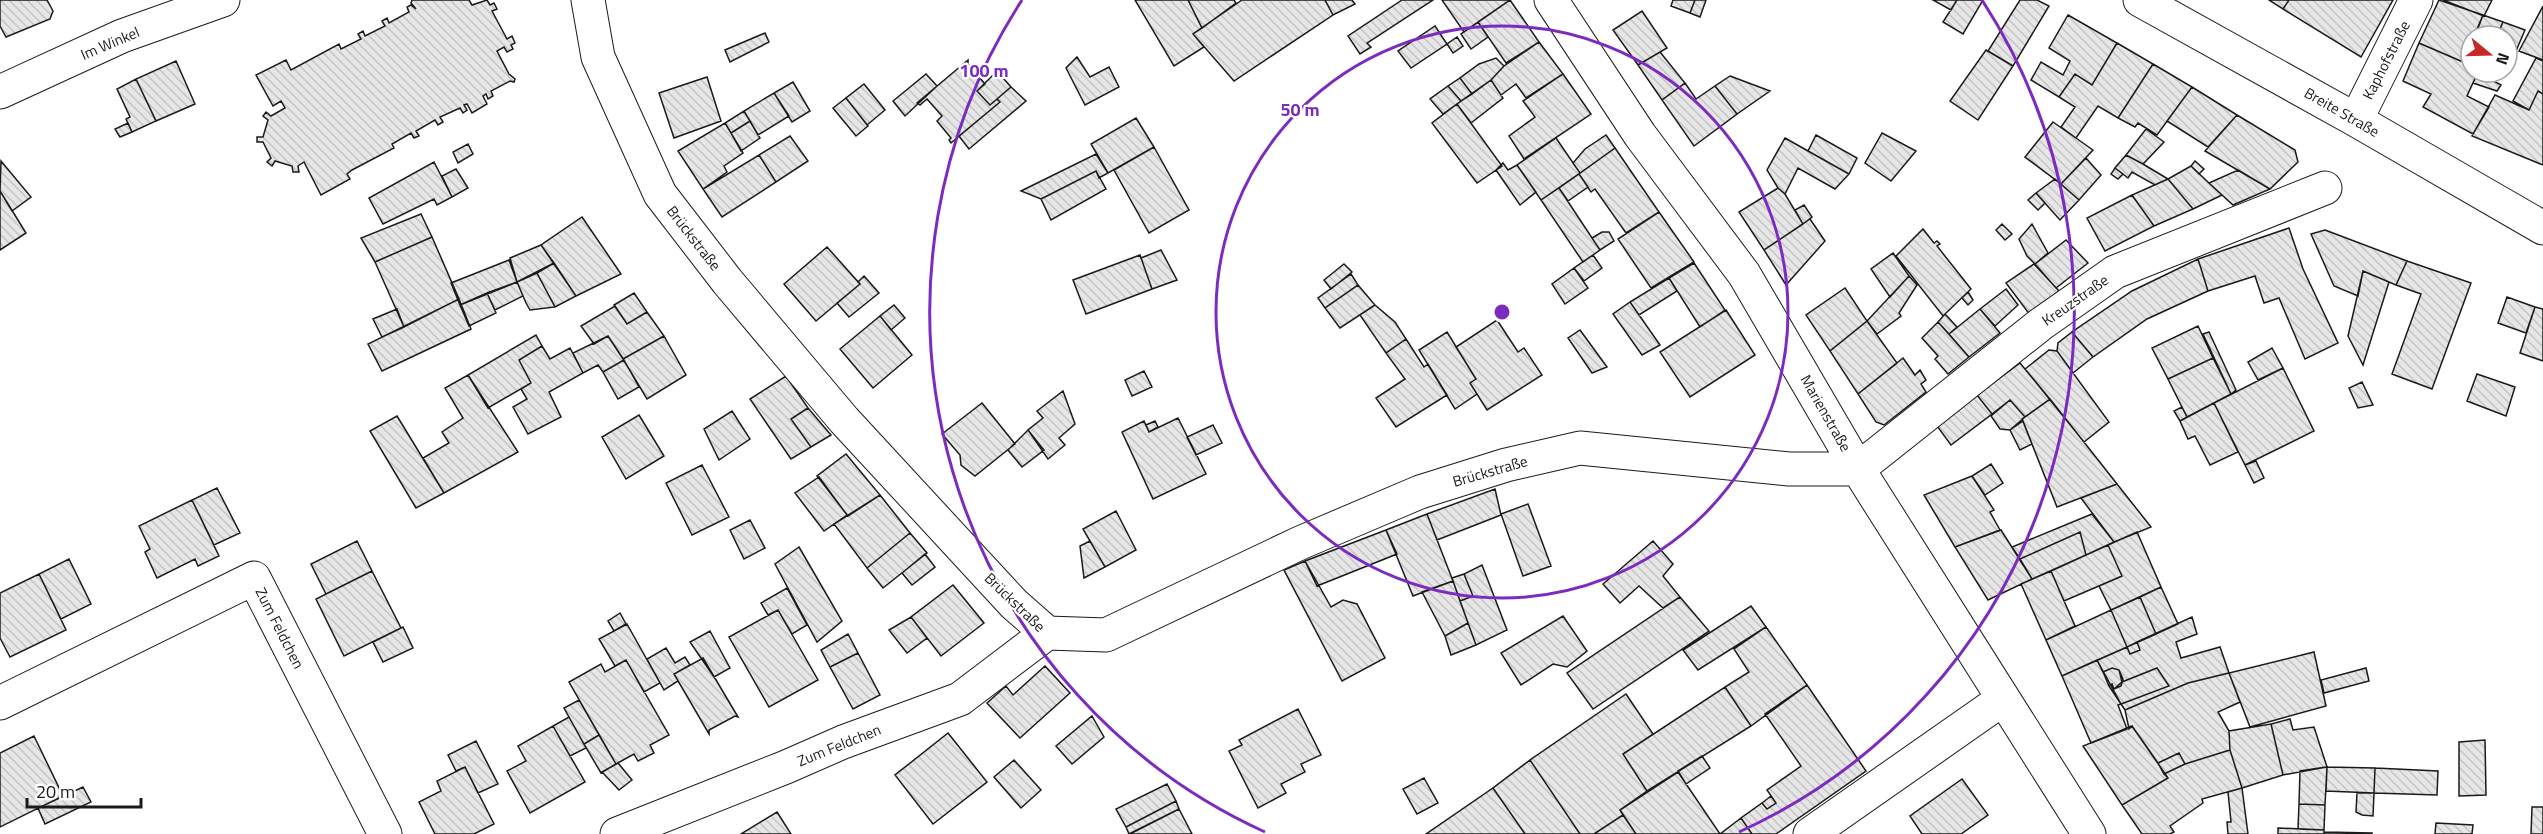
<svg xmlns="http://www.w3.org/2000/svg" width="2543" height="834" font-family="'Titillium Web',sans-serif">
<defs>
<pattern id="building-back-hatch" width="6" height="6" patternUnits="userSpaceOnUse" patternTransform="scale(1.5)"><rect width="6" height="6" fill="#e6e6e6"/><path d="M-1 5l2 2M0 0l6 6M5-1l2 2" fill="none" stroke="#c5c5c5"/></pattern>
</defs>
<rect width="100%" height="100%" fill="#fff"/>
<path fill="url(#building-back-hatch)" stroke="#1a1a1a" stroke-width="1.5" d="M0,0H47L53,11L50,19L6,37L0,26Z
M412,0H469L472,5L487,0L490,5L494,3L497,9L492,11L507,39L512,36L515,43L511,45L513,49L507,52L504,47L497,51L509,74L515,79L514,82L510,81L491,91L493,96L488,99L486,94L483,96L487,104L472,113L467,104L464,105L467,110L463,113L460,108L440,117L443,122L438,125L435,120L416,131L419,136L414,138L411,133L392,144L394,148L352,170L347,174L350,179L321,195L304,162L298,166L299,172H293L292,166L275,161L272,166L267,162L271,158L263,142H257V137H263L268,120L263,116L266,112L271,116L285,108L281,101L273,106L256,75L286,60L291,70L339,44L341,49L361,39L358,34L363,31L365,36L385,26L382,21L387,18L389,23L409,12L407,7L411,5L416,9L411,3Z
M1135,0H1188L1202,28L1193,34L1204,47L1174,66Z
M1188,0H1234L1236,3L1202,28Z
M1242,0H1325L1333,15L1234,81L1193,34Z
M1325,0H1352L1355,4L1333,15Z
M1402,0H1433L1367,43L1371,47L1360,54L1348,36Z
M1442,0H1510L1464,32Z
M1510,0L1539,42L1506,63L1478,22Z
M1673,0H1695L1690,13L1671,6Z
M1695,0H1706L1700,17L1690,13Z
M1933,0H1957L1951,10Z
M1957,0H1983L1963,34L1943,22Z
M2020,0H2037L2049,6L2013,66L1988,51Z
M2269,0H2289L2283,9Z
M2289,0H2393L2361,57L2283,9Z
M2439,0L2483,15L2474,36H2471V44L2463,62L2419,43Z
M2443,0H2492L2484,16Z
M2543,6V60L2519,51Z
M1642,11L1667,48L1638,65L1613,30Z
M2068,15L2117,43L2092,85L2075,74L2059,97L2031,80L2041,62L2063,75L2070,61L2049,48Z
M2483,15L2503,22L2497,36H2475Z
M1478,22L1488,37L1471,49L1461,34Z
M2503,22L2525,30L2513,58L2507,55V36H2497Z
M1435,26L1447,44L1411,68L1398,51Z
M765,33L769,42L730,62L725,50Z
M1457,37L1463,46L1453,53L1447,44Z
M1539,42L1563,74L1526,98L1516,84L1501,95L1491,80L1504,66Z
M2117,43L2153,64L2118,118L2098,106L2076,138L2061,127L2075,107L2059,97L2075,74L2092,85Z
M2419,43L2463,62L2471,67V72H2478L2467,96L2489,107L2473,134L2423,107L2431,94L2403,81Z
M1986,50L2013,66L1978,120L1950,101Z
M1660,52L1685,83L1662,100L1638,65Z
M1077,57L1090,77L1109,67L1119,87L1085,105L1066,68Z
M1496,58L1504,66L1491,80L1472,94L1460,78L1479,64Z
M2536,58L2543,61V94L2538,91L2529,110L2513,101Z
M968,60V64L985,84L977,91L990,105L997,99L1000,102L951,143L949,140L951,138L937,121L942,116L927,99L920,105L917,103Z
M176,61L195,104L156,121L136,79Z
M2153,64L2192,87L2157,135L2138,123L2135,127L2118,118Z
M997,71L1011,87L990,105L977,91Z
M2478,72L2501,85L2497,91L2473,83Z
M926,74L937,86L905,116L893,101Z
M1563,74L1591,114L1524,159L1509,136L1535,117L1523,101Z
M1730,76L1770,91L1737,114L1715,86Z
M707,77L721,121L674,138L659,93Z
M1460,78L1472,94L1461,101L1448,86Z
M136,79L156,121L132,132L126,119L130,117L117,89Z
M1491,80L1503,98L1471,123L1457,104Z
M793,82L810,111L792,122L774,93Z
M1685,83L1696,99L1715,86L1737,114L1694,146L1662,100Z
M864,84L885,110L867,125L846,98Z
M1448,86L1461,101L1443,114L1430,99Z
M1011,87L1026,101L969,149L959,136L1000,102L997,99Z
M2192,87L2237,115L2208,147L2167,121Z
M2538,91L2543,94V165L2472,136L2495,95L2529,110Z
M774,93L789,116L758,135L744,111Z
M846,98L868,126L856,136L833,108Z
M1457,104L1502,166L1477,183L1432,123Z
M744,111L750,121L731,133L725,123Z
M2237,115L2295,150L2298,162L2270,189L2205,151Z
M1136,118L1154,147L1108,173L1091,144Z
M750,121L760,138L741,151L731,133Z
M2053,122L2093,150L2061,184L2025,157Z
M128,123L132,132L120,137L115,129Z
M725,123L743,153L724,166L727,172L703,189L678,151Z
M2146,129L2164,142L2143,164L2126,155Z
M1882,133L1916,151L1891,181L1865,163Z
M1606,135L1615,148L1580,173L1573,163L1585,149Z
M1816,135L1857,158L1849,174L1808,151Z
M790,136L808,161L776,182L759,155Z
M1556,138L1580,173L1541,200L1517,165Z
M1785,138L1808,151L1849,174L1835,189L1798,168L1785,194L1778,188L1767,170Z
M468,144L473,154L458,163L453,152Z
M1154,147L1189,210L1149,233L1114,170Z
M1615,148L1659,212L1626,233L1595,189L1591,192L1579,174Z
M1096,154L1108,173L1099,178L1096,171L1041,199L1021,191Z
M759,155L776,182L722,217L703,189Z
M2126,155L2143,164L2168,179L2155,185L2132,172L2128,178L2115,168Z
M2086,158L2101,175L2079,200L2061,184Z
M1,161L31,197L12,211L0,191Z
M2195,161L2204,169L2199,174L2191,166Z
M434,162L452,197L437,205L434,199L383,224L369,198Z
M1503,163L1508,170L1517,165L1536,192L1520,205L1496,170Z
M2191,166L2209,183L2222,195L2193,209L2168,179Z
M2115,168L2123,174L2118,179L2111,174Z
M456,169L468,188L452,197L442,176Z
M2238,170L2270,189L2233,205L2209,183Z
M1096,171L1106,189L1051,220L1041,199Z
M1579,174L1588,187L1568,201L1559,188Z
M2055,179L2079,200L2060,220L2036,193Z
M2168,179L2193,209L2154,226L2132,195Z
M1559,188L1600,250L1583,262L1541,200Z
M1778,188L1785,194L1803,224L1764,250L1739,212Z
M0,191L26,233L0,250Z
M2036,193L2045,203L2038,210L2028,200Z
M2132,195L2154,226L2105,251L2087,218Z
M1804,205L1812,217L1803,224L1795,210Z
M1659,212L1694,262L1651,288L1618,239Z
M421,214L432,237L375,262L361,238Z
M582,217L621,274L576,296L541,245Z
M1810,219L1825,241L1786,285L1764,250Z
M2002,224L2012,234L2005,240L1996,230Z
M2032,224L2048,253L2035,264L2027,256L2019,239Z
M2289,228L2303,269L2338,343L2305,359L2279,298L2264,303L2255,276L2208,291L2198,259Z
M1923,229L1934,243L1937,241L1940,244L1937,246L1971,289L1943,316L1896,256Z
M2325,230L2407,261L2396,285L2363,271L2358,296L2334,286L2311,234Z
M1602,232H1609L1614,241L1600,250L1592,238Z
M432,237L459,299L404,327L375,262Z
M2066,240L2088,263L2056,288L2035,264Z
M541,245L554,263L517,282L510,258Z
M827,247L860,284L816,321L784,284Z
M1161,250L1177,280L1152,289L1141,258Z
M1893,253L1909,276L1890,297L1871,269Z
M1140,255L1152,289L1086,314L1073,280Z
M1593,255L1602,268L1584,281L1574,268Z
M2198,259L2208,291L2147,319L2093,357L2072,332L2132,291Z
M509,260L517,282L460,305L451,283Z
M2407,261L2471,283L2432,389L2392,374L2421,294L2396,285Z
M554,263L576,296L555,307L537,273Z
M1694,263L1725,310L1700,327L1669,278Z
M1344,264L1352,272L1331,289L1324,280Z
M2034,264L2059,291L2030,315L2006,283Z
M1574,268L1588,288L1565,304L1552,284Z
M2363,271L2389,282L2363,365L2348,336Z
M537,273L555,307L530,310L526,303L517,282Z
M1351,274L1358,285L1325,308L1318,298Z
M864,276L879,293L849,317L837,303L860,284L858,282Z
M1909,276L1917,285L1899,313L1901,316L1877,334L1867,321Z
M1669,278L1677,291L1639,315L1630,302Z
M517,282L523,296L495,310L487,293Z
M1358,285L1375,305L1340,328L1325,308Z
M1845,288L1867,321L1830,351L1806,315Z
M2006,289L2018,305L1995,326L1980,309Z
M1968,292L1973,300L1968,305L1962,298Z
M487,293L496,313L469,326L460,305Z
M634,293L647,312L627,324L614,305Z
M2507,297L2535,307L2526,333L2498,323Z
M459,299L471,329L382,371L368,344Z
M1630,302L1660,345L1642,355L1613,314Z
M894,305L905,318L891,330L880,316Z
M1375,305L1395,322L1406,339L1386,353L1360,315Z
M615,306L627,324L647,312L664,336L623,359L608,336L594,344L581,326Z
M2535,307L2543,309V361L2520,353Z
M397,309L404,327L382,337L373,319Z
M1980,309L2000,333L1969,357L1949,334Z
M1726,310L1755,355L1690,397L1660,352Z
M1945,314L1957,327L1949,334L1938,322Z
M880,316L912,355L873,388L840,349Z
M1497,320L1518,352L1524,348L1542,375L1487,410L1470,383L1476,379L1456,347Z
M1867,321L1897,363L1858,394L1830,351Z
M1938,322L1969,357L1948,374L1935,359L1938,356L1922,338Z
M2198,326L2213,358L2168,379L2152,348Z
M1580,330L1607,367L1592,373L1568,338Z
M1447,332L1476,379L1470,383L1477,394L1455,409L1419,350Z
M2072,332L2093,357L2073,373L2057,351L2058,343Z
M2209,332L2236,390L2231,394L2203,334Z
M536,335L542,346L519,360L531,383L488,408L468,375Z
M608,336L624,360L603,372L598,365L583,373L573,353Z
M664,336L686,375L647,399L623,359Z
M1406,339L1424,367L1428,364L1447,395L1396,427L1376,398L1405,379L1386,353Z
M542,346L550,359L570,348L583,373L549,392L561,417L528,434L513,407L527,399L521,389L531,383L519,360Z
M2272,348L2283,368L2258,380L2248,362Z
M2049,350L2057,351L2109,422L2084,442L2025,369Z
M1903,358L1915,375L1920,370L1926,380L1921,384L1926,392L1884,425L1876,422L1858,394Z
M2213,358L2231,394L2187,417L2168,379Z
M624,360L639,387L618,399L603,372Z
M2020,363L2050,399L2025,417L2010,400L1992,414L1977,395Z
M2283,368L2314,431L2245,465L2214,403Z
M1144,371L1152,387L1132,396L1125,380Z
M2477,374L2515,387L2506,416L2467,401Z
M468,375L518,452L444,493L423,458L449,443L442,432L463,418L445,388Z
M786,376L808,408L791,419L811,447L791,459L750,399Z
M2362,382L2373,405L2358,408L2349,388Z
M1063,391L1075,424L1059,438L1065,445L1048,459L1028,430L1043,418L1037,411Z
M1977,395L1992,414L1951,445L1937,426Z
M2050,399L2117,484L2057,507L2022,419Z
M2010,400L2025,417L2010,430L2000,429L1991,416Z
M982,403L1015,444L975,476L961,465L960,455L942,434Z
M2214,403L2238,452L2210,465L2195,436L2188,439L2180,421Z
M2182,407L2187,417L2180,421L2174,411Z
M808,408L831,435L811,447L791,419Z
M732,411L750,439L719,460L704,429Z
M639,415L664,456L626,479L602,437Z
M397,416L444,493L416,508L370,431Z
M1178,418L1206,474L1153,499L1122,432L1144,421L1149,432Z
M1155,421L1158,427L1149,432L1146,425Z
M2023,421L2032,444L2020,450L2010,430Z
M1213,425L1222,443L1196,455L1187,437Z
M1028,430L1044,450L1022,467L1008,450Z
M846,454L880,495L848,516L817,476Z
M2256,461L2264,478L2254,483L2245,465Z
M1991,464L2003,483L1985,495L1972,476Z
M702,465L729,517L692,535L666,483Z
M1972,476L1994,510L1990,512L2000,530L1955,547L1924,495Z
M819,477L847,515L824,531L795,493Z
M2117,484L2151,527L2114,542L2081,498Z
M217,488L240,533L214,545L192,500Z
M1495,489L1501,515L1437,540L1427,514Z
M880,495L910,533L867,568L834,524Z
M192,500L219,556L198,566L195,559L157,578L145,552L150,549L139,526Z
M1528,504L1551,566L1523,576L1501,514Z
M1116,511L1136,550L1105,567L1083,529Z
M1427,514L1453,581L1413,596L1386,530Z
M2092,514L2114,542L2086,555L2080,532L2020,559L2012,547Z
M750,520L765,548L744,559L730,530Z
M1386,530L1397,554L1317,586L1305,561Z
M2001,530L2032,579L1988,600L1955,547Z
M2080,532L2086,555L2032,579L2020,559Z
M2137,532L2161,587L2111,610L2099,586L2122,576L2108,545Z
M910,533L927,553L883,588L867,568Z
M357,541L372,571L326,594L311,564Z
M1090,541L1105,567L1084,578L1080,546Z
M1653,541L1673,564L1663,576L1680,597L1663,608L1639,586L1620,603L1603,584Z
M2108,545L2122,576L2064,601L2051,571Z
M799,547L842,621L817,642L775,564Z
M925,554L935,567L912,585L902,573Z
M69,559L91,604L61,619L39,574Z
M1305,561L1331,607L1343,600L1357,604L1385,658L1342,681L1284,570Z
M1482,565L1507,630L1476,645L1460,601L1473,596L1464,574Z
M372,571L401,628L344,656L316,599Z
M2051,571L2075,626L2046,640L2021,584Z
M39,574L66,630L10,657L0,638V593Z
M1464,574L1473,596L1460,601L1452,578Z
M1453,581L1468,623L1445,636L1422,592Z
M953,585L984,623L941,656L911,617Z
M2161,587L2178,624L2156,634L2140,597Z
M787,588L807,625L792,634L778,610L768,615L761,603Z
M1680,597L1709,631L1593,709L1567,673Z
M2140,597L2156,634L2127,647L2111,610Z
M1751,606L1766,627L1698,670L1683,650Z
M778,610L818,680L769,707L729,637Z
M2111,610L2127,647L2062,676L2046,640Z
M620,613L626,624L614,631L608,621Z
M1563,616L1587,651L1567,667L1553,664L1521,685L1501,653Z
M911,617L927,638L907,653L889,630Z
M2192,617L2197,634L2176,642L2181,658L2220,647L2229,673L2188,683L2125,710L2121,704L2169,686L2157,668L2122,682L2119,670L2112,668L2103,672L2097,660L2127,647L2130,654L2140,650L2137,642Z
M1468,623L1476,645L1451,655L1445,636Z
M627,624L660,683L644,692L626,660L615,666L599,639Z
M403,627L413,648L383,662L373,642Z
M1766,627L1807,685L1751,726L1725,687L1749,672L1734,649Z
M710,631L730,668L714,677L690,642Z
M848,634L858,653L830,667L821,650Z
M2137,642L2140,650L2130,654L2127,647Z
M666,648L675,663L685,657L690,665L674,674L678,681L664,690L647,659Z
M2314,652L2326,706L2250,727L2229,673Z
M858,653L880,695L853,709L830,667Z
M703,658L738,717L735,716L709,730V734L674,674Z
M626,660L669,735L650,745L654,753L638,761L634,754L616,764L569,682L601,664L605,672Z
M2097,660L2121,704L2118,705L2127,729L2091,743L2062,676Z
M1045,666L1070,693L1020,738L987,703L1006,686L1013,695Z
M2112,668L2119,670L2123,679L2121,686L2114,689L2112,684L2109,686L2103,672Z
M2157,668L2169,686L2121,704L2109,686L2112,684L2114,689L2122,682Z
M2366,668L2369,681L2324,693L2321,680Z
M2229,673L2240,702L2218,712L2229,731L2230,750L2185,764L2179,753L2158,763L2132,726L2129,729L2125,710L2188,683Z
M1807,685L1866,771L1776,834H1752L1741,818L1762,803L1767,809L1776,803L1767,790L1801,766L1765,714Z
M1725,687L1751,726L1647,791L1623,754Z
M1626,694L1653,734L1623,754L1647,791L1620,810L1623,815L1594,834H1580L1530,760Z
M579,700L599,735L584,744L564,708Z
M1298,709L1321,755L1301,764L1305,772L1281,784L1286,793L1258,808L1229,751L1242,745L1239,740Z
M1092,716L1104,737L1072,764L1056,746Z
M569,717L586,748L570,756L553,726Z
M2290,719L2293,730L2314,727L2327,767L2283,775L2271,724Z
M2271,724L2283,775L2242,788L2230,750L2229,731Z
M553,726L585,782L530,813L507,771L526,761L518,746Z
M2132,726L2168,778L2122,805L2083,746Z
M948,733L987,782L933,824L895,775Z
M599,735L616,764L601,773L584,744Z
M34,736L63,796L0,827V753Z
M2485,740L2486,795L2459,796V742Z
M476,741L498,784L478,793L465,767L456,771L448,755Z
M2230,750L2242,788L2202,799L2203,803L2170,826L2174,832L2170,834H2142L2122,805L2168,778L2164,774L2185,764Z
M2179,753L2185,764L2164,774L2158,763Z
M1702,756L1710,768L1686,784L1678,771Z
M1014,760L1041,790L1021,808L994,777Z
M1530,760L1580,834H1525L1493,788Z
M618,763L632,780L619,790L602,772Z
M465,767L494,824L474,834H435L419,802L441,791L437,781Z
M2327,767L2325,805L2299,804L2300,771Z
M2327,767L2375,768L2374,793L2326,791Z
M2375,768L2438,771L2437,795L2374,793Z
M1678,772L1720,834H1636L1620,810Z
M1424,778L1438,803L1417,814L1403,789Z
M1962,779L1988,815L1961,834H1922L1910,816Z
M1167,784L1176,801L1126,827L1116,809Z
M83,787L91,802L45,824L38,808Z
M1493,788L1525,834H1426Z
M2242,788L2248,834H2228L2227,822H2231L2228,792Z
M2357,793H2374L2373,816L2362,815L2356,812Z
M1771,796L1776,803L1767,809L1762,803Z
M1176,801L1179,809L1129,834L1126,827Z
M2299,804L2325,805L2324,830L2298,829Z
M2532,807H2543V834H2531Z
M1179,809L1192,834H1130Z
M777,812L791,834H741Z
M1623,815L1636,834H1594Z
M1741,818L1752,834H1720Z
M2436,823L2473,825L2472,834H2435Z
M2278,828L2324,830V834H2278Z
M2324,832L2372,833V834H2324Z"/>
<g fill="none" stroke-linecap="round" stroke-linejoin="round">
<g stroke="#1a1a1a" stroke-width="35">
<path id="minor" d="M588,0L598,57L660,194L727,281L844,420L1014,604L1047,633L1106,635L1300,543L1420,492L1506,465L1580,448L1789,469H1858L2041,324L2115,272L2325,188
M1551,0L1640,135L1744,274L1858,469L2089,834
M0,92L122,36L223,0
M0,703L254,578L385,834
M617,834L786,767L843,742L960,699L1047,633
M1810,834L2003,699"/>
</g>
<g stroke="#1a1a1a" stroke-width="35">
<path id="major" d="M2140,0L2356,120L2543,228
M2356,120L2416,0"/>
</g>
<use href="#minor" stroke="#fff" stroke-width="33"/>
<use href="#major" stroke="#fff" stroke-width="33"/>
</g>
<g fill="none" stroke="#7b2cbf" stroke-width="3">
<circle cx="1502" cy="312" r="286"/>
<path d="M1265 832A572 572 0 0 1 1022 0M1982 0A572 572 0 0 1 1739 832"/>
</g>
<g text-anchor="middle" dominant-baseline="central" stroke-width="4.5" stroke-linejoin="round" paint-order="stroke">
<g font-size="15" fill="#1a1a1a" stroke="#fff">
<text transform="translate(110 43) rotate(-23)">Im Winkel</text>
<text transform="translate(2386 60) rotate(-63)">Kaphofstraße</text>
<text transform="translate(2342 112) rotate(30)">Breite Straße</text>
<text transform="translate(694 238) rotate(52)">Brückstraße</text>
<text transform="translate(2075 300) rotate(-35)">Kreuzstraße</text>
<text transform="translate(1826 413) rotate(60)">Marienstraße</text>
<text transform="translate(1490 471) rotate(-16)">Brückstraße</text>
<text transform="translate(1015 602) rotate(44)">Brückstraße</text>
<text transform="translate(280 628) rotate(63)">Zum Feldchen</text>
<text transform="translate(839 745) rotate(-22)">Zum Feldchen</text>
</g>
</g>
<circle cx="1502" cy="312" r="9" fill="#7b2cbf" stroke="#fff" stroke-width="3"/>
<g font-size="18" text-anchor="middle" font-weight="bold" fill="#7b2cbf" stroke="#fff" stroke-width="4.5" stroke-linejoin="round" paint-order="stroke">
<text x="984" y="77">100 m</text>
<text x="1300" y="116">50 m</text>
</g>
<g transform="translate(2489 54) rotate(109)"><circle r="28" fill="#ffffff" stroke="#a3a3a3" stroke-width="1.5"/>
<path d="M0-4.5L10 22L0 15L-10 22Z" fill="#c62828"/>
<text y="-9" font-size="16" font-weight="bold" text-anchor="middle" fill="#1a1a1a">N</text>
</g>
<path d="M27 798v9h114v-9" fill="none" stroke="#1a1a1a" stroke-width="3"/>
<text x="36" y="798" font-size="18" fill="#1a1a1a" stroke="#ffffff" stroke-width="4.5" paint-order="stroke">20 m</text>
</svg>
